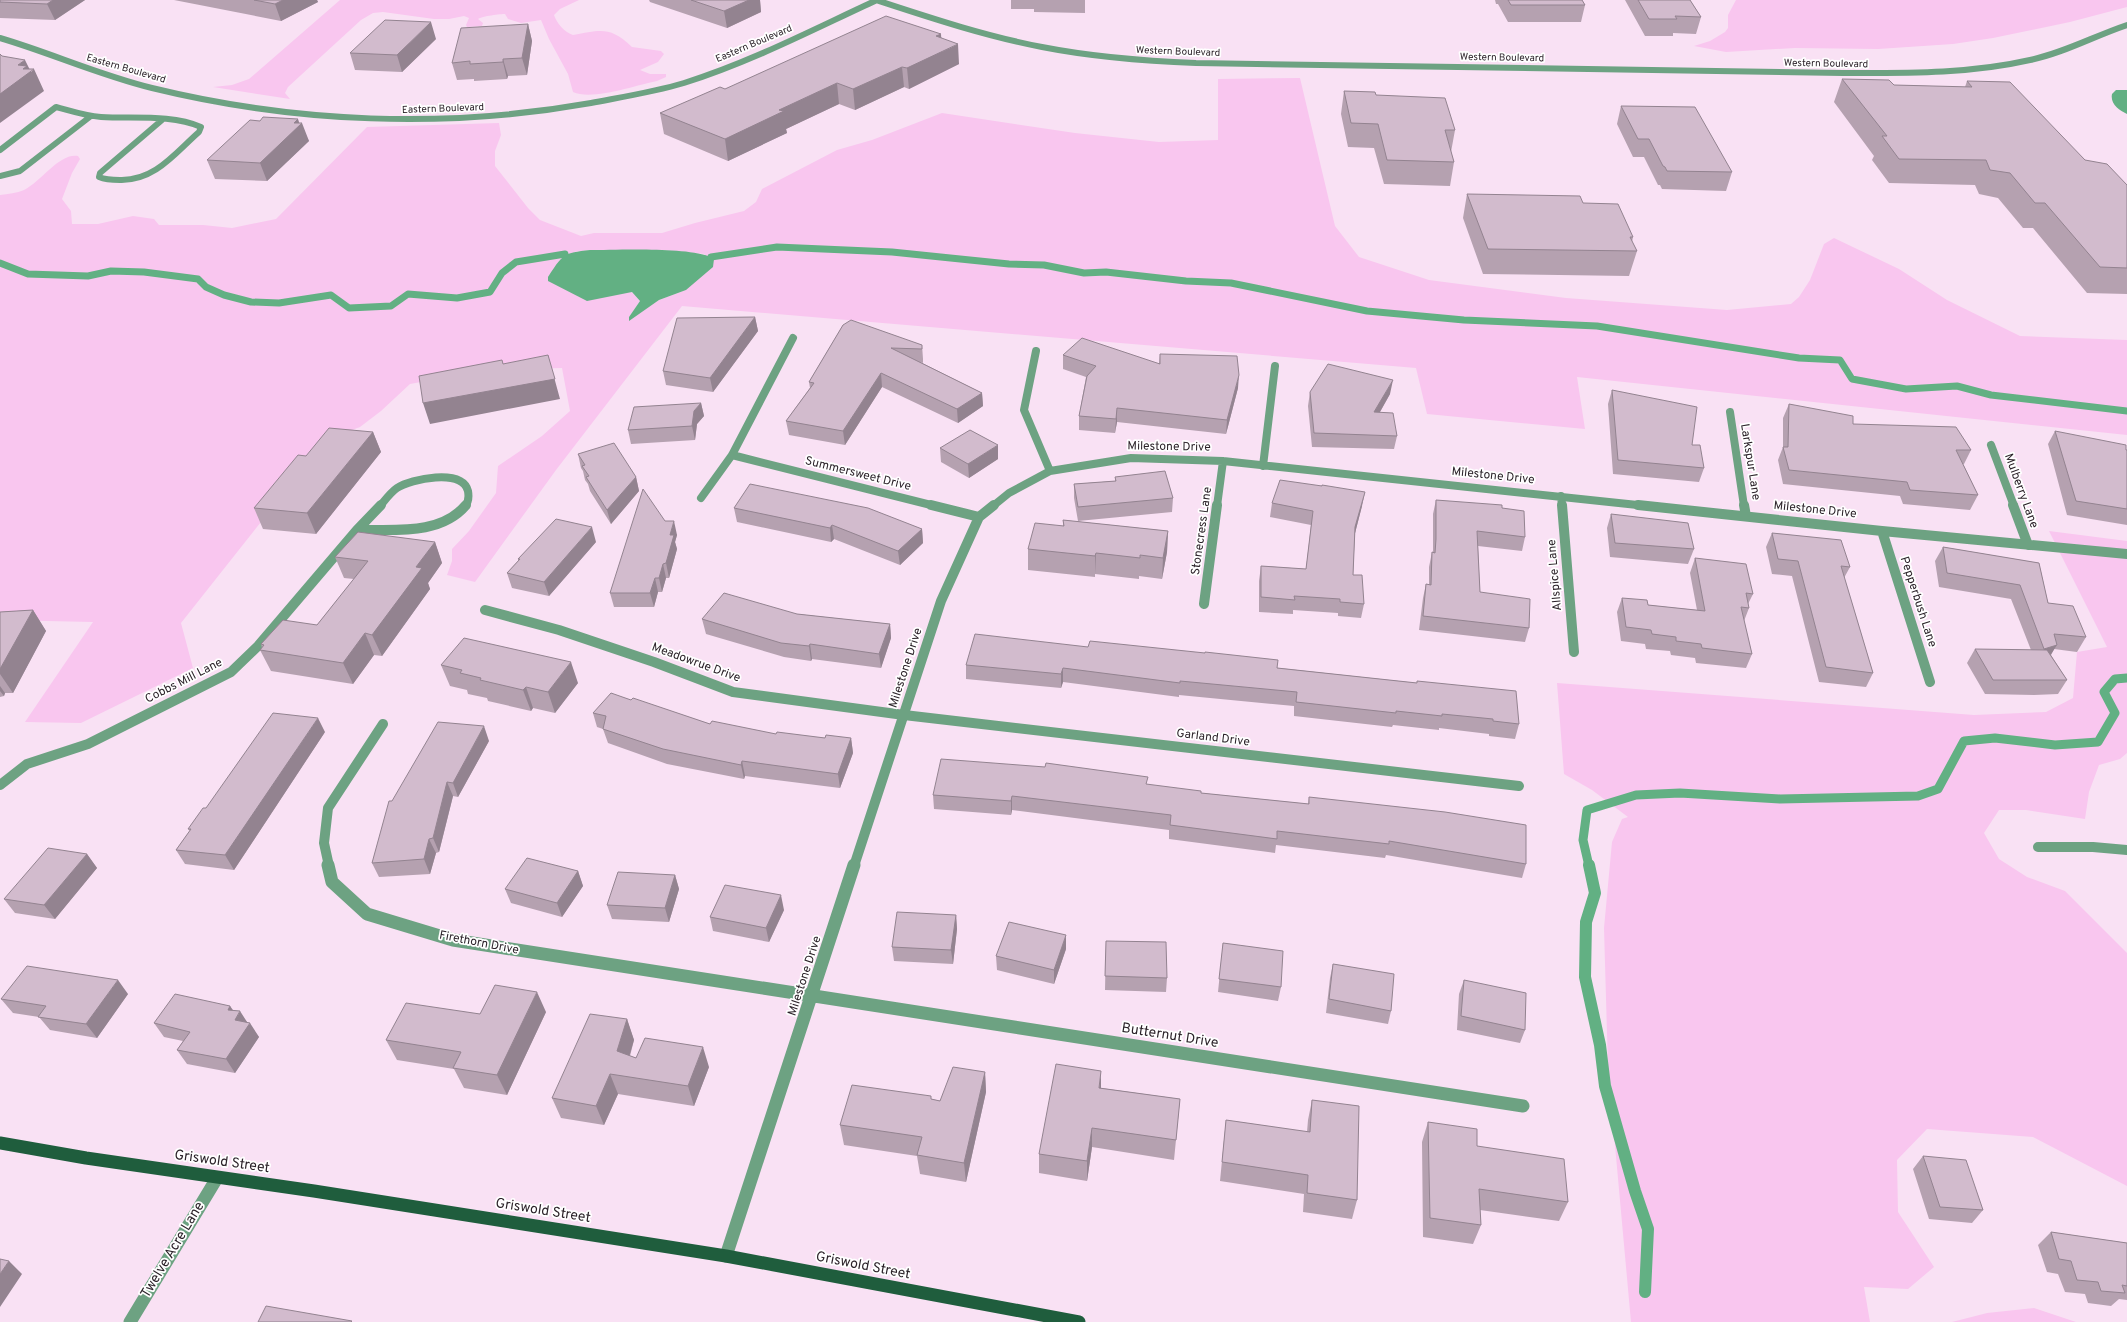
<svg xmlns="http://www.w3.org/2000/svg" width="2127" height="1322" font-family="Overpass,sans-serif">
<rect width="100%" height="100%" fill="#f9e1f4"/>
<path fill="#f9c6ef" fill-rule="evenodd" d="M340,0H579L560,9L554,15C556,22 565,33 573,35C601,30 610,26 632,47L661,51L664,54L658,62L640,70L650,74H666V77L657,81C636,85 592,101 573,92L568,74L549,39L541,20L521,23L508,19L505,14C501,14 482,16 478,19L483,23L482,26L467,27L466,25L469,18L464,16L449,19H434L383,12L373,13L361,20L288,87L285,93L290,99L213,87L232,85L249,79Z
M1736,0H2127V7L2070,22L1993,38L1953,44L1878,49L1795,48L1726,52L1694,46L1710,41L1725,32L1728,28V15Z
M1300,78L1335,226L1359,257L1429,280L1566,298L1727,310L1791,304L1799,297L1810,280L1824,244L1834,238L1899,269L1947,300L2020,336L2127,340V435L1577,377L1585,429L1427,414L1416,368L682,306L556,470L475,582L447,575L452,561V549L469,531L496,493L498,466L542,436L570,411L562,368L519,369L454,376L410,384L381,411L360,427L326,440L181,623L193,668L81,723L25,722L93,622L0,620V195C8,194 17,193 24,190C42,181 59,153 78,156L80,159L72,173L62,199L71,211L72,224H98L133,216L154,219L159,225H203L232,228L276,219L367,127L499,123L501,135L495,151V166L528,208L540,220L581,236L594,233H662L695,223L744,211L756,202L762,189L837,150L872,140L942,113L1075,133L1159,142L1218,140V79ZM590,250H662L705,254L686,290L659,300L629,320V317L640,301L632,292L579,297L576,294L574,252Z
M2049,531L2127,541V753L2120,759L2099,765L2089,792L2085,819L2026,810H1999L1984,833L1999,859L2027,877L2065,891L2127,953V1186L2033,1137L1927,1129L1897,1160L1898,1212L1934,1267L1908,1289L1864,1287L1870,1322H1631L1608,1068L1604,928L1612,842L1622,819L1628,817L1592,790L1564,774L1557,683L1974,715L2046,712L2073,698L2077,652L2107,647Z
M2034,1308L2076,1322H1952L1987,1313Z"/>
<path fill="#62b083" d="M2116,90H2127V114C2119,110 2110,104 2112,94Z
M590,250C615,250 696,246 714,259L713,267L686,290L659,300L629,321V317L640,301L632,292L587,301L548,281V277C563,254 563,253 590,250Z"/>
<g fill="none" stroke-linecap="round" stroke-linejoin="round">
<path stroke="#62b083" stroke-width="7" d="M711,257L777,247L892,252L1009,264L1044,265L1084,273L1106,272L1186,281L1231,283L1367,311L1464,320L1597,326L1799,358L1840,360L1852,379L1906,389L1957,386L1991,395L2127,411
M0,263L28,274L88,276L111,271L144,272L198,279L206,287L224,295L251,302L279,303L331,295L349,308L391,306L408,294L457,298L490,292L502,273L516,262L565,254"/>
<path stroke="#62b083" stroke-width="9" d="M1589,866L1583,840L1587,810L1636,795L1680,793L1780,799L1918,796L1938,789L1964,741L1995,738L2055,745L2098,742L2115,713L2104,692L2115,679L2127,678"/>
<path stroke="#62b083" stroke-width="12" d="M1589,865L1595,893L1586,922L1585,977L1600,1045L1605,1086L1635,1191L1648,1229L1645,1292"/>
<path stroke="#6da282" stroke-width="6" d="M876,0C931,18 985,36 1042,47C1093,57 1144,61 1196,63L1843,73C1906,73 1969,74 2030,60C2064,53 2094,36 2127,25
M0,38C51,53 99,75 152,88C295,123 446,129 591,103C622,97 654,92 684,83C751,62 814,29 877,0
M0,150L56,107C71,111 85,116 101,117C133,119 171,114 201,127L199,132C175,153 155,181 120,180C113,180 106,180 99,177L100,173L162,120
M0,176L20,171L91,116"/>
<path stroke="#6da282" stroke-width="8" d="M1036,351L1024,410L1050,471
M1730,412L1744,506
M1991,445L2014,506
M732,455L935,506
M1263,466L1275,366
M1561,496L1562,506
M701,498L732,455L793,338
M380,506C385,500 391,492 397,488C411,479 462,468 468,491C469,497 469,502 465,506
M993,506L1009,493L1050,471L1131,458L1223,461L1647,506
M1217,506L1223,461"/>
<path stroke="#6da282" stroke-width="10" d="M931,505L979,517
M1562,505L1574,652
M1638,505L1882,531L2127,554
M1744,505L1746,516
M2013,505L2028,545
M357,530L381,505
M357,530C393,529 440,536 466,505
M1882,531L1930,682
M1204,604L1217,505
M485,610L559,630L654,662L733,692L904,715L1519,786
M0,785L27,764L88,744L231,672L258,646L357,530
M2038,847H2093L2127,850
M329,866L324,843L328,808L383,724
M854,866L941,601L979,517L994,505"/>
<path stroke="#6da282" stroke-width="13" d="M328,865L332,882L367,914L453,940L1523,1106
M726,1256L854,865
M130,1322L217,1178"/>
<path stroke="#1f5d3d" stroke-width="13" d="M0,1143L86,1158L314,1191L726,1256L1079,1322"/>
</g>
<path fill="#b5a1b0" d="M0,0H85L55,20L0,18Z
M174,0H317L318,2L281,21Z
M649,0H760L761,12L727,28L650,2Z
M1011,0H1085V13L1034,12V9H1011Z
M1495,0H1582L1585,5L1581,22H1508L1498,4H1496Z
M1625,0H1690L1701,17L1696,34L1673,33V36H1645Z
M528,24L532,41L527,75L508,76L507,79L474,81V79L457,80L452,63Z
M941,37L959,64L909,89L904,87L855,110L839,104L786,129L787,133L728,161L664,134L660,113L725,89Z
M436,39L402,72L355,70L350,53Z
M1842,79L1894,85L1965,87L1967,81L2085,160L2127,185V294L2087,293L2033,228H2023L1998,198L1979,194L1975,185L1889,183L1872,160L1874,156L1834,102Z
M1344,91L1376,95L1455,130L1451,152L1454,162L1450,186L1384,184L1374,148L1348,147L1341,114Z
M1621,106L1732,172L1726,191L1662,189L1660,185H1658L1644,157H1633L1617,124Z
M299,123L309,141L267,181L215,179L207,160Z
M1467,194L1583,203L1633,237L1632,242L1637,251L1629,276L1483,274L1463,218Z
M755,317L758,331L713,392L666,385L663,371Z
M843,325L922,345L923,359V363L920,362L982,393L983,406L958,423L882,387L845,445L789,435L786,421L810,388L809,382Z
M1160,354L1238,388L1226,434L1117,422L1115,433L1079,430V416L1086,377L1063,369V355L1159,364Z
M1612,390L1692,445L1704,468L1699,482L1613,474L1608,404Z
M1310,392L1390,394L1380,412L1397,436L1394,449L1312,447L1308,406Z
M701,403L704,416L697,424L695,440L631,444L628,430Z
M1789,404L1853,424L1971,450L1964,464H1963L1978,495L1970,510L1903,504L1900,496L1783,484L1778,460L1783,447V418Z
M2055,431L2127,450V525L2067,515L2048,444Z
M373,432L381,452L316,534L263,529L254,508L306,456Z
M940,448L998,459L969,478L941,462Z
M578,454L636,477L639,491L611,524L590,491L588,484L585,480L583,471L581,468Z
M1115,477L1173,498L1172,512L1078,521L1074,498V484L1115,481Z
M1436,500L1502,508L1525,537L1522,551L1478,546L1480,592L1529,628L1525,642L1419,630L1423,598L1426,584H1429V567L1432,552H1433V514Z
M1272,503L1362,506L1355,533L1353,575L1364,604L1361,618L1338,616V613L1293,610V614L1259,612V581L1261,566L1306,569L1311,525L1270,517Z
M734,508L922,529L923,543L900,565L834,539L831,542L737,522Z
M1611,514L1694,549L1688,564L1610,557L1607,528Z
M1063,520L1168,531L1167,552L1162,579L1139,576V579L1095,574V577L1028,570V549L1063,526Z
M665,521L677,535L675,542L677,549L669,578H666L662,592H658L654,607H614L610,593Z
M1772,533L1850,567L1844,578L1873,673L1866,687L1819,682L1792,576L1772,574L1766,547Z
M435,542L442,563L428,583L430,589L382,656L374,655L353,684L271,671L260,650L262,648L261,644L317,625L354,579L344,578L335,557Z
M596,542L549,596L512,588L507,573L518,561V559Z
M1943,547L2039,563L2048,603L2086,637L2077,652L2054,649L2051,655L2067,680L2058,694L2034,695L1985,694L1967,663L1975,649L2031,650L2011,599L1939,587L1935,561Z
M1695,558L1753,594L1748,604L1749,608L1744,621L1752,654L1746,668L1696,663L1695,658L1671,655L1670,651L1646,649L1645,644L1621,641L1617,612L1622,598L1648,605L1697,610L1690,573Z
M33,610L46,631L13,693H5L4,696L0,697V612Z
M797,614L890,624L891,638L881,668L812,659L811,661L784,657L706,634L702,619Z
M1088,647L1417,683V681L1519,724L1515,739L1489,736V734L1439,728V730L1393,725L1392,727L1294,716V706L1179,695V697L1063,682L1061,688L966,679V665Z
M441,665L578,683L555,713L533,708L531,711L488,701L487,698L468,694L467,690L450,686Z
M631,700L710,724L776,734L825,738H851L853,753L840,788L745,776L744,779L667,764L608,743L603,729L597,727L593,713Z
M325,732L234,870L185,864L176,850L190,831L188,829L206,808Z
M489,741L458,797L453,796L439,852L436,853L430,874L379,877L372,863L392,801Z
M1147,785L1201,793L1308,804L1309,797L1526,864L1522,878L1386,855L1385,858L1276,845L1275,853L1169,839V830L1012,810L1011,815L934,809L933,795Z
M87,854L97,868L55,919L15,913L4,899Z
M578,871L583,886L562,917L511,903L505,889Z
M675,875L679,889L669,922L612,919L607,905Z
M784,910L769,942L713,931L710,917Z
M956,915L957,929L953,964L894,961L892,947Z
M1106,941L1167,978L1166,992L1105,990Z
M1223,943L1281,987L1278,1001L1218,992Z
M1066,949L1054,984L997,970L996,956Z
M1333,964L1391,1011L1388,1024L1326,1013L1330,978Z
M1464,980L1525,1030L1520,1043L1457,1030L1459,994Z
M128,994L97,1038L50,1030L39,1017L13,1013L1,999Z
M230,1006L233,1010L248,1023L259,1037L235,1073L187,1064L177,1050L183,1041L164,1037L154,1023Z
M546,1012L507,1095L464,1088L454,1069L397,1060L386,1040L480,1014Z
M627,1019L634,1040L630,1056L636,1058L709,1067L694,1106L618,1094L604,1125L561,1118L552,1098Z
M985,1072L986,1092L966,1182L920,1174L917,1156L844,1145L840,1125L932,1099L940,1101Z
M1101,1088L1180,1099L1174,1160L1092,1147L1087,1181L1039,1173V1154Z
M1312,1100L1357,1200L1352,1219L1303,1212L1304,1194L1220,1181L1224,1140L1226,1120L1307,1132L1308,1120Z
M1428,1122L1477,1146L1568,1202L1559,1221L1480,1210L1481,1225L1473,1244L1423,1237L1422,1142Z
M1923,1156L1983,1210L1972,1223L1929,1219L1913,1169Z
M2051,1232L2127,1243V1300L2119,1299L2111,1306L2088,1303L2085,1294L2065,1292L2058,1274L2047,1272L2038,1245Z"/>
<path fill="#938390" d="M53,0H85L55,20L47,4Z
M283,0H317L318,2L281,21L275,4Z
M749,0H760L761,12L727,28L724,11Z
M431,22L436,39L402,72L397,55Z
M528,24L532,41L527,75L522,58Z
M941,34L942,52L958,44L959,64L909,89L907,68L936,36Z
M503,59L508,76L507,79L503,62Z
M25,60L31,72L34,69L44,91L0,123V94L18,65Z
M902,67L904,87L855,110L853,89Z
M837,83L839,104L786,129L787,133L728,161L725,139L779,110Z
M298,119L300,125L302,123L309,141L267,181L260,163L294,123Z
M755,317L758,331L713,392L710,378Z
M548,355L560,399L430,424L423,403Z
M881,373L882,387L845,445L843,431Z
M1239,375L1238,388L1226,434L1227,420Z
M1393,380L1390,394L1372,426L1374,412Z
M982,393L983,406L958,423L957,409Z
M701,403L704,416L697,424L695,440L692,426L694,411Z
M1117,408V422L1115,433L1116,419Z
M373,432L381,452L316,534L307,513Z
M998,445V459L969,478L968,464Z
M636,477L639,491L611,524L607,510Z
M1365,492L1362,506L1353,541L1355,527Z
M674,521L677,535L675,542L677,549L669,578L666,563L670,535Z
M832,525L834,539L831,542L830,528Z
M592,527L596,542L549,596L544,582Z
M922,529L923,543L900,565L898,551Z
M1168,531L1167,552L1162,579L1163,558Z
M435,542L442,563L428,583L430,589L382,656L372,635L416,567Z
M1096,553L1095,574V577V556Z
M663,564L666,578L662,592L659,578Z
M655,578L658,592L654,607L650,593Z
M33,610L46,631L13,693L0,674V669Z
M890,624L891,638L881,668L879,654Z
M365,633L374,655L353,684L343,663Z
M810,644L812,659L811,661L809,646Z
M2057,645L2048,659L2036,663L2044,649Z
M571,662L578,683L555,713L548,692Z
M1063,668V682L1061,688V674Z
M0,686L5,693L4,696L0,691Z
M526,687L533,708L531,711L523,690Z
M318,718L325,732L234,870L225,855Z
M484,726L489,741L458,797L453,783Z
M851,738L853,753L840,788L838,774Z
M742,761L745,776L744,779L741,765Z
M447,782L453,796L439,852L433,838Z
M1012,796V810L1011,815V801Z
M429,839L436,853L430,874L424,859Z
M87,854L97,868L55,919L44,905Z
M578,871L583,886L562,917L557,903Z
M675,875L679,889L669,922L665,908Z
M781,895L784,910L769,942L766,928Z
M956,915L957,929L953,964L951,950Z
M1066,935V949L1054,984V970Z
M118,980L128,994L97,1038L86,1024Z
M537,992L546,1012L507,1095L497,1075Z
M230,1006L237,1017L240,1011L249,1025L250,1023L259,1037L235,1073L226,1059L228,1010Z
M627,1019L634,1040L625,1071L617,1051Z
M703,1047L709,1067L694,1106L688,1086Z
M1101,1071V1091L1099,1088Z
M985,1072L986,1092L966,1182L964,1163Z
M610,1074L618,1094L604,1125L596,1106Z
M1092,1128V1147L1087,1181V1161Z
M9,1261L22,1274L0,1307V1274Z"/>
<path fill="#d2bbcd" stroke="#938390" d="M0,0H53L47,4L0,2Z
M254,0H283L275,4Z
M691,0H749L724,11Z
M1508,0H1582L1585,5H1511Z
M1638,0H1690L1701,17L1675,16L1677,19H1649Z
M886,16L941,34L936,36L958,44L907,68L902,67L853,89L837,83L779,110L784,111L725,139L660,113L720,87L725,89Z
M385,20L431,22L397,55L350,53Z
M528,24L522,58L503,59V62L470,64V61L452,63L461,28Z
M0,54L2,56L25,60L18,65L27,66L23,69H34L0,94Z
M1842,79L1889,80L1894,85L1972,87L1967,81L2010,82L2085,160L2107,164L2127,185V268L2100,267L2045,203H2035L2010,173L1990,170L1986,160L1899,159L1882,136H1887Z
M1344,91L1375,92L1376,95L1445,98L1455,130H1445L1454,162L1387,160L1378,124L1351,123Z
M1621,106L1695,107L1732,172L1667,171L1665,167L1663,166L1649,139H1638Z
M263,117L298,119L294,123H302L260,163L207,160L250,120L260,121Z
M1467,194L1580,196L1583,203L1618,204L1633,237H1630L1637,251L1488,249Z
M755,317L710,378L663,371L677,318Z
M851,320L922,345V349L891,348L982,393L957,409L881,373L843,431L786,421L814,383L809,382L843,325Z
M1082,338L1160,364V354L1237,356L1239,375L1227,420L1117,408L1116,419L1079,416L1087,376L1096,366L1063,355Z
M548,355L555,379L423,403L419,376L502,360L503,364Z
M1328,364L1393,380L1374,412L1393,413L1397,436L1314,433L1310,392Z
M1612,390L1697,407L1692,445H1700L1704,468L1618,460Z
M701,403L694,411L692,426L628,430L634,407Z
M1789,404L1853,416V424L1956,427L1971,450H1956L1978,495L1910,490L1907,482L1789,470L1783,447H1788Z
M329,428L373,432L307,513L254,508L298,455L306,456Z
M970,430L998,445L968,464L940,448Z
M2055,431L2126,445V450H2127V509L2076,501Z
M614,443L636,477L607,510L586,477L589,476L582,466L585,465L578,454Z
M1165,471L1173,498L1078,507L1074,484L1116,481L1115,477Z
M1280,480L1322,486V485L1365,492L1355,527L1353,575H1362L1364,604L1340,602V599L1294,596L1295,600L1261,597V566L1306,569L1313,511L1272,503Z
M750,484L868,508L922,529L898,551L832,525L830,528L734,508Z
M643,489L665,521H674L670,535H674L666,563L663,564L659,578H655L650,593H610Z
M1436,500L1502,505V508L1524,511L1525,537L1477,531L1480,592L1530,599L1529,628L1423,616L1426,584L1431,585L1432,552L1435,553L1436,539Z
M1611,514L1688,523L1694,549L1615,543Z
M556,519L592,527L544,582L507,573L520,559H518Z
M1063,520L1168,531L1163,558L1140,555V558L1096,553L1095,556L1028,549L1035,523L1064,526Z
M358,532L435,542L416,567L422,568L372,635L365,633L343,663L260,650L264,645L261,644L283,620L317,625L368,561L335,557Z
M1772,533L1841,540L1850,567L1841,566L1873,673L1826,667L1798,561L1778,559Z
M1943,547L2039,563L2048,603L2073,606L2086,637L2054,634L2057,645L2044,649L2020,585L1947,573Z
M1695,558L1746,564L1753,594L1746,593L1749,608L1741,607L1752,654L1702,648L1701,644L1676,641V637L1652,634L1651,630L1626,627L1622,598L1647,600L1648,605L1705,611Z
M724,593L797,614L890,624L879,654L810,644L809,646L781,643L702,619Z
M33,610L0,669V612Z
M975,634L1088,647L1090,641L1205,653V652L1278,660L1277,668L1417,683V681L1516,691L1519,724L1493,721V719L1442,714V716L1396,711V713L1296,702L1297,692L1180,681V683L1063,668L1061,674L966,665Z
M464,638L571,662L548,692L526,687L523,690L480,680L481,678L460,673L462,670L441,665Z
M1975,649L2047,650L2067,680H1993Z
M611,693L631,700L633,698L710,724L712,721L776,734L777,732L825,738L826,735L851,738L838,774L742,761L741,765L663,749L603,729L606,716L593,713Z
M273,713L318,718L225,855L176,850L191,829H188L203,808H206Z
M438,722L484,726L453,783L447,782L433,838L429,839L424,859L372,863L389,801H392Z
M941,759L1045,767L1046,763L1148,777L1146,784L1201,791V793L1309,804V797L1445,812L1526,825V864L1389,841V844L1277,831V839L1170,825L1171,815L1012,796L1011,801L933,795Z
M48,848L87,854L44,905L4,899Z
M527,858L578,871L557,903L505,889Z
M618,872L675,875L665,908L607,905Z
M725,885L781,895L766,928L710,917Z
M897,912L956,915L951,950L892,947Z
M1009,922L1066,935L1054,970L996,956Z
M1106,941L1166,942L1167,978L1105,976Z
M1223,943L1283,951L1281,987L1219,979Z
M1333,964L1394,974L1391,1011L1329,999Z
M27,966L118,980L86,1024L38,1017L46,1006L1,999Z
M1464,980L1526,993L1525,1030L1461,1016Z
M495,985L537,992L497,1075L453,1068L461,1052L386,1040L406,1003L480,1014Z
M175,994L230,1006L228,1010L240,1011L235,1020L250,1023L226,1059L177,1050L190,1032L154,1023Z
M590,1014L627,1019L617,1051L636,1058L645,1038L703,1047L688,1086L610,1074L596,1106L552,1098Z
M1056,1064L1101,1071L1099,1088L1180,1099L1176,1140L1092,1128L1087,1161L1039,1154Z
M953,1067L985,1072L964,1163L917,1155L922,1137L840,1125L852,1085L931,1096V1099L940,1101Z
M1312,1100L1359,1106L1357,1200L1307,1193L1308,1175L1222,1162L1226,1120L1310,1132Z
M1428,1122L1477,1129V1146L1564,1159L1568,1202L1479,1189L1481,1225L1430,1218Z
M1923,1156L1966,1160L1983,1210L1940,1207Z
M2051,1232L2127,1243V1286L2122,1285L2125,1293L2101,1291L2098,1282L2077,1280L2071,1261L2059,1259Z
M0,1259L9,1261L0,1274Z
M266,1306L352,1321L351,1322H258Z"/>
<g text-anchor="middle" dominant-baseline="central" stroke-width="3.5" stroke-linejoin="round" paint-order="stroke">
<g font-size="10" fill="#2b2229" stroke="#fff">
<text transform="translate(754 44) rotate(-23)">Eastern Boulevard</text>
<text transform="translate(1178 52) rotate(2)">Western Boulevard</text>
<text transform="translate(1502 58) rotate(1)">Western Boulevard</text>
<text transform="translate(1826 64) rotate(1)">Western Boulevard</text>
<text transform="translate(126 69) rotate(16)">Eastern Boulevard</text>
<text transform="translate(443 109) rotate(-2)">Eastern Boulevard</text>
</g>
<g font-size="12" fill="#2b2229" stroke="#fff">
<text transform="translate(1169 447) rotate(1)">Milestone Drive</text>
<text transform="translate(1750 462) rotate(81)">Larkspur Lane</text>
<text transform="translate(858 474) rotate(14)">Summersweet Drive</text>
<text transform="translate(1493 476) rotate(6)">Milestone Drive</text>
<text transform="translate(2021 491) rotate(70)">Mulberry Lane</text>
<text transform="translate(1815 510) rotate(6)">Milestone Drive</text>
<text transform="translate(1202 531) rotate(-82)">Stonecress Lane</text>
<text transform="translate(1555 575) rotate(-95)">Allspice Lane</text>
<text transform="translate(1918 602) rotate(72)">Pepperbush Lane</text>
<text transform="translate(696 663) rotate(20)">Meadowrue Drive</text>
<text transform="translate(906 668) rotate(-72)">Milestone Drive</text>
<text transform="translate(184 681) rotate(-27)">Cobbs Mill Lane</text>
<text transform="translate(1213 738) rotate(7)">Garland Drive</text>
<text transform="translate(479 943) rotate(11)">Firethorn Drive</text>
<text transform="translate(805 976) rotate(-72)">Milestone Drive</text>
</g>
<g font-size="14" fill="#2b2229" stroke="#fff">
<text transform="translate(1170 1036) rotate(9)">Butternut Drive</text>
<text transform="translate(222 1162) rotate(8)">Griswold Street</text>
<text transform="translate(543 1211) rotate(9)">Griswold Street</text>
<text transform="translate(173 1250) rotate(-59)">Twelve Acre Lane</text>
<text transform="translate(863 1266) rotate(11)">Griswold Street</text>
</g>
</g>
</svg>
